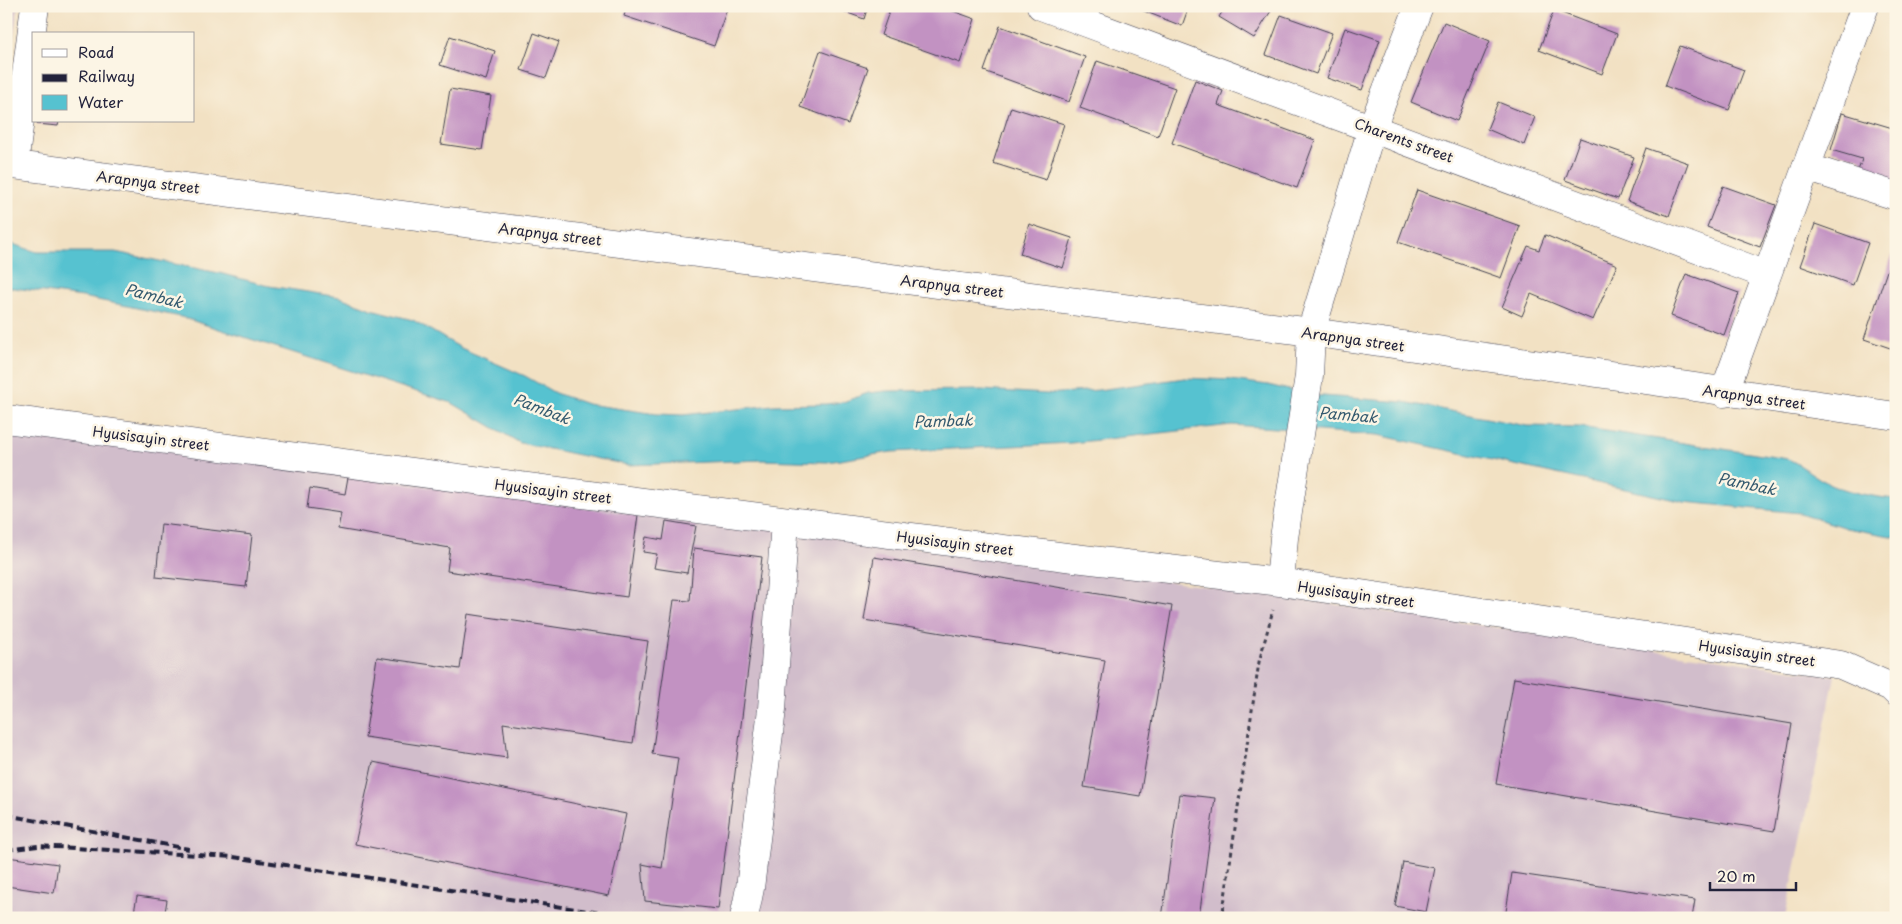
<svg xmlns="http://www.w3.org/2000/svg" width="1902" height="924" font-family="'Playpen Sans',sans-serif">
<rect width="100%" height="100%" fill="#fcf5e5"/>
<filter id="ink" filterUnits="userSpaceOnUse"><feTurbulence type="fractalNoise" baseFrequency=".02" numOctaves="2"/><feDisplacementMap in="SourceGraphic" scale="10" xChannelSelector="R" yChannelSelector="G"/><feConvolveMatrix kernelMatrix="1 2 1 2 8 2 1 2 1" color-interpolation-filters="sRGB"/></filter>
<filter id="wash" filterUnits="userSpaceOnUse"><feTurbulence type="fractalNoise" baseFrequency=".0096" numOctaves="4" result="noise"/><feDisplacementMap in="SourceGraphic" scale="20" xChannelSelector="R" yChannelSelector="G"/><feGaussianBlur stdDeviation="1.12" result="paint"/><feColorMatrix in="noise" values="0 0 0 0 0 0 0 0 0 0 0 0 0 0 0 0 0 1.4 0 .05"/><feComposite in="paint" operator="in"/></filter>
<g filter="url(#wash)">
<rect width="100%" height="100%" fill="#f2e1c3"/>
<path fill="#d1bdcb" d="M6,6H18L6,88Z
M6,426L1247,592L1835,676L1785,918H6Z"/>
<path fill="#56c2d0" stroke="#3c7286" d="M6,242L37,252H115L219,273L269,286L340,297L371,309L413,320L461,348L525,376L555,393L587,404L657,414L683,415L773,405L826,404L843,402L868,393L886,391L982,390L1047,394L1098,390L1185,378L1231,380L1268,385L1310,395L1404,402L1527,426L1580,427L1788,459C1802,465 1811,474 1824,481C1845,492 1873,497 1896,499V537L1846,528L1800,513L1684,502L1378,435L1232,425L1071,443L891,452L827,462L762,460L628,465L520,443L452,403L181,317L83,297L6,287Z"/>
<g id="blocks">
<path fill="#c292c2" d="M627,6H728L714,46L624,16Z
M829,6H868L864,19Z
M891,6H939L975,19L960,63L881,35Z
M1131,6H1189L1182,26Z
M1226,6H1274L1254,38L1219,17Z
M1554,10L1617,34L1602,74L1539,50Z
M1281,15L1332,33L1316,74L1266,55Z
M1444,22L1490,41L1457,121L1411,102Z
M1000,26L1085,57L1069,102L984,71Z
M1345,28L1380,40L1362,90L1327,78Z
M534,33L559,42L546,78L521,70Z
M450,36L495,51L486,80L440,65Z
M1680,46L1744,70L1729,110L1665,86Z
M820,51L868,68L848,124L800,107Z
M1097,61L1175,88L1158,136L1080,108Z
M1195,80L1223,91L1218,105L1315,140L1297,188L1172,143Z
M450,89L491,96L482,150L441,144Z
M1498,102L1535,117L1524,145L1487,129Z
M1011,107L1064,124L1046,180L993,163Z
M1842,113L1896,129V183L1856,177L1862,159L1831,150Z
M37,121H59L58,126L37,124Z
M1580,138L1634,157L1618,199L1565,180Z
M1646,148L1688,163L1669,216L1627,201Z
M1723,186L1776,205L1760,247L1707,227Z
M1417,190L1520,226L1501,278L1398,242Z
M1029,224L1072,238L1063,268L1020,254Z
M1815,224L1868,243L1853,285L1800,266Z
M1545,235L1617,265L1593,320L1531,294L1522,316L1502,307L1528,246L1539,250Z
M1895,247H1896V350L1864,339Z
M1686,274L1739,293L1724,335L1671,316Z
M348,477L638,515L627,597L447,571L450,548L338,529L341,513L307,508L310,488L345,494Z
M666,521L696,526L687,573L654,568L657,554L643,552L646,537L663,540Z
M161,524L252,535L246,587L156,577Z
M694,548L762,557L718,909L645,901L642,864L662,868L678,758L652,754L674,600L690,601Z
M874,557L1172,606L1140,796L1084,787L1105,660L864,620Z
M468,614L648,641L633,743L503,723L507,758L365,737L377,657L460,669Z
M1514,678L1792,724L1774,831L1496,784Z
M373,762L626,814L609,896L355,844Z
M1179,794L1215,798L1199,918H1162Z
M7,857L58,864L54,893L6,886Z
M1403,862L1435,868L1426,912L1395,906Z
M1512,873L1695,900L1692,918H1505Z
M137,896L167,900L164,918H133Z"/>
</g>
</g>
<g filter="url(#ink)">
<use href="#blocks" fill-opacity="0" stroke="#413f4f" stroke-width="1"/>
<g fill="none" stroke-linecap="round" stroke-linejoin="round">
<g stroke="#413f4f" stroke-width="29">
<path id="minor" d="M1041,6L1767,275
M6,164L1311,332L1896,416
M14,165L35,6
M1806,167L1896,196
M1724,393L1865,6
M6,419L1066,557L1280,582L1841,665L1891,687L1896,692
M1280,582L1284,538L1309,376L1311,332L1372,128L1419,6
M744,918L750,888L772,709L785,521"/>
</g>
<path stroke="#413f4f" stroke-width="3" stroke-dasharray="4 4" stroke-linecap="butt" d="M1222,918L1259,662L1273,610"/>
<use href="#minor" stroke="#fff" stroke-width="28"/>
<path stroke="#22223b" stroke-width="4" stroke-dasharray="8 4" stroke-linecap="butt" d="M6,815L189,849
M6,850L38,846L233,857L634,918"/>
</g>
</g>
<g text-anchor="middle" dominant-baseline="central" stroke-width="5" stroke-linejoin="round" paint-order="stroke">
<g font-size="14" fill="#22223b" stroke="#fcf5e5">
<text transform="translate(1404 140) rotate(20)">Charents street</text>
<text transform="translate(148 182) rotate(7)">Arapnya street</text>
<text transform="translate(550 234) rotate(7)">Arapnya street</text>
<text transform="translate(952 286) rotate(7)">Arapnya street</text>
<text transform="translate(1353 339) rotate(8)">Arapnya street</text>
<text transform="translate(1754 397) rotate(8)">Arapnya street</text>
<text transform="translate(151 438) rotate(7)">Hyusisayin street</text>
<text transform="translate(553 491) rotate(7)">Hyusisayin street</text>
<text transform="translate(955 543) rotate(7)">Hyusisayin street</text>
<text transform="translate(1356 594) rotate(8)">Hyusisayin street</text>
<text transform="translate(1757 653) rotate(8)">Hyusisayin street</text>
</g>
<g font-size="15" font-style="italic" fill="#345a6f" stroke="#fcf5e5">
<text transform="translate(154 295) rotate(14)">Pambak</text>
<text transform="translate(542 408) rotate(21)">Pambak</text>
<text transform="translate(1348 414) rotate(5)">Pambak</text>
<text transform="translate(943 420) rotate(-2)">Pambak</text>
<text transform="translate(1747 483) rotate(12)">Pambak</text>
</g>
</g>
<rect width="1902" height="924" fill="none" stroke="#fcf5e5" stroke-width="25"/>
<rect x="32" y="32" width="162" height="90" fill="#fcf5e5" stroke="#a5a1a1"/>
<rect x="42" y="49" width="25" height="8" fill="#ffffff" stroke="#a5a1a1"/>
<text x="78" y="58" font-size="15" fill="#22223b">Road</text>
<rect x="42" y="74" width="25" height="8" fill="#22223b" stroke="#a5a1a1"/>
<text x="78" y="82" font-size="15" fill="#22223b">Railway</text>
<rect x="42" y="95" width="25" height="15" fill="#56c2d0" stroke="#a5a1a1"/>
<text x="78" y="108" font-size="15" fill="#22223b">Water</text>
<path d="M1710 882v8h86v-8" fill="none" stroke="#22223b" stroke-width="2.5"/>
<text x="1717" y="882" font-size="15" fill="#22223b" stroke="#fcf5e5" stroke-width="4" paint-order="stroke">20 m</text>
</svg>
